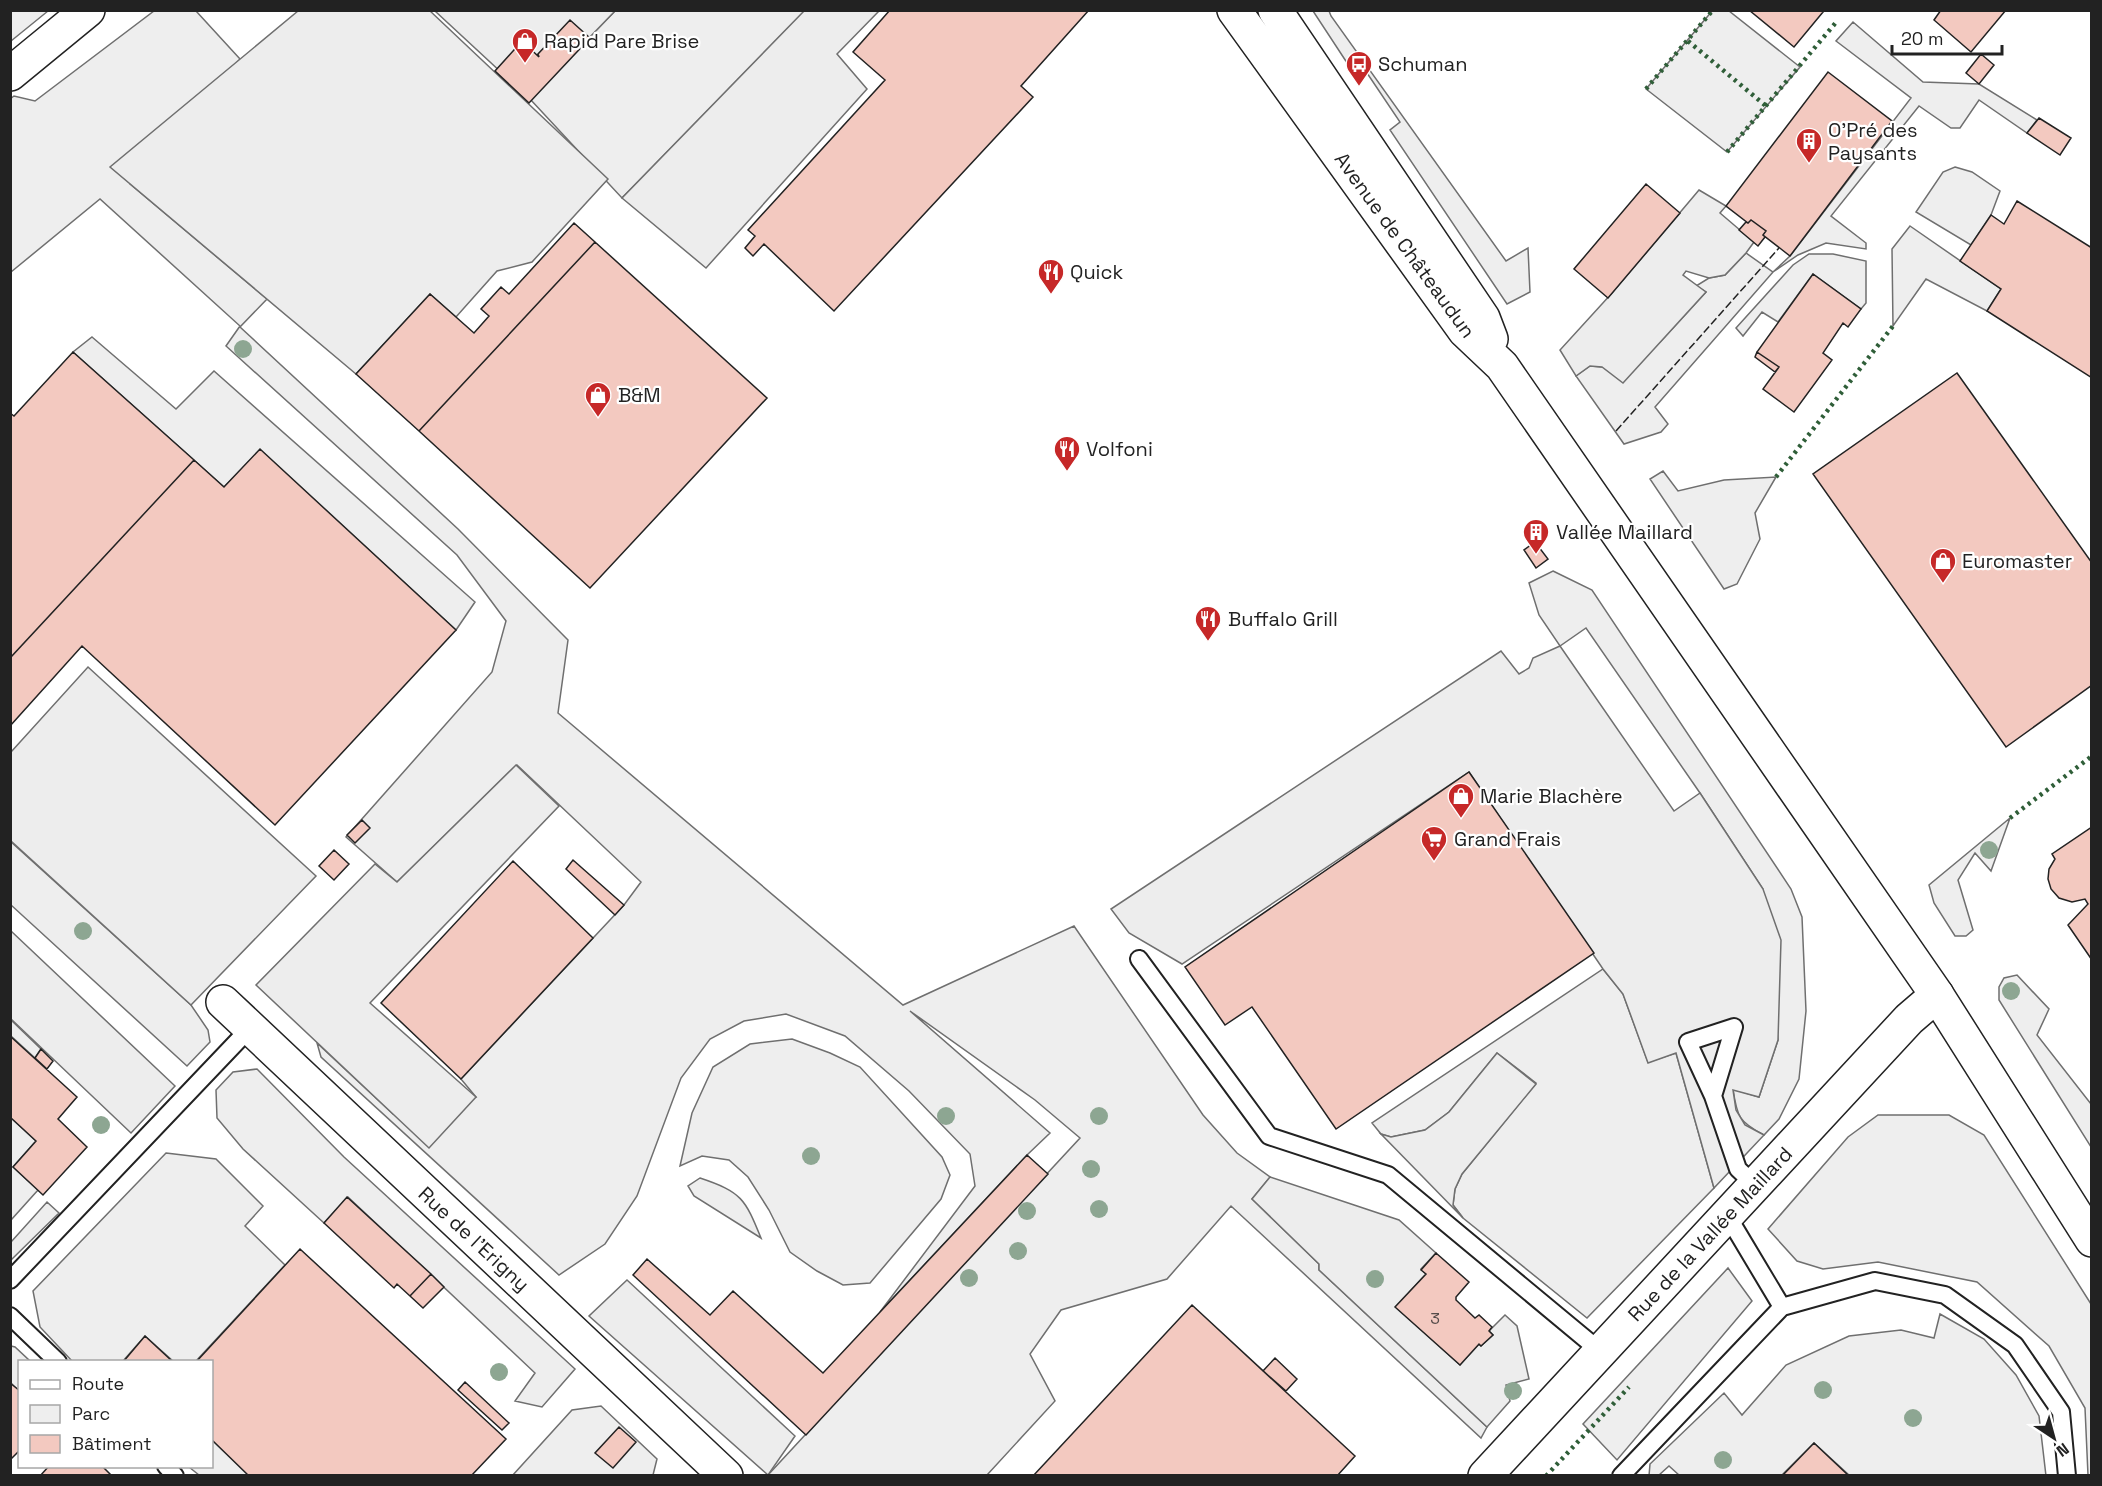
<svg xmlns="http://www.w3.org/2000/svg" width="2102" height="1486" font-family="'Space Grotesk',sans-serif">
<rect width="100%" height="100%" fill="#fff"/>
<path fill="#eee" stroke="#6f6f6f" stroke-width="1.5" d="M11,10H48V11L11,41Z
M1713,10L1729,11L1800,67L1727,152L1646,89Z
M154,11H196L240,59L130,184L267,299L240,327L458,529L568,640L558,713L903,1005L1074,926L1203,1115L1237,1153L1270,1177L1252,1199L1319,1264V1270L1487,1427L1481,1438L1231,1206L1167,1279L1061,1310L1030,1354L1055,1401L987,1475H768L1080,1138L1035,1100L910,1011L1050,1133L1027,1155L880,1312L975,1186L970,1154L909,1091L845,1036L786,1014L744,1021L710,1039L681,1078L637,1196L605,1244L559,1275L321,1057L317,1043L393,1114L476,1097L461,1079L624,905L641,882L517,765L397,882L346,837L492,672L506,621L457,555L226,346L240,326L100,199L11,272L10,99L14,96L35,101Z
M615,11H805L622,198L530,99Z
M1313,11H1329L1331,16L1506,261L1528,248L1530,292L1507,304L1390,130L1400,122L1365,70L1357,78Z
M1853,22L1923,82L1979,84L2037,120L2027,133L1979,100L1960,128H1951L1919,106L1831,216L1866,243V249L1826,243L1798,255L1773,272L1655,407L1668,424L1661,432L1624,444L1576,376L1590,366L1602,367L1660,342L1706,292L1696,286L1709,278L1725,275L1746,253L1773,272L1790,256L1911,98L1836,41Z
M1955,167L1972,172L2000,191L1991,215L1971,245L1916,212L1943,172Z
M1910,226L2001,289L1987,311L1926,279L1893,326L1892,249Z
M1809,254H1833L1866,261V303L1861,309L1813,274L1778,322L1762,312L1743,336L1736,328L1793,265Z
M92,337L176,409L214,371L475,602L456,630L260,450L224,487L73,352Z
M1663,471L1678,491L1724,480L1776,477L1755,513L1760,539L1737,584L1724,589L1650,479Z
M1553,571L1592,590L1791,889L1802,917L1806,1011L1799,1079L1779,1119L1764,1135C1739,1122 1737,1117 1733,1089L1759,1097L1778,1040L1763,889L1700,793L1586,628L1560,646L1539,615L1529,583Z
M2010,818L1991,871L1975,853L1958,880L1973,930L1966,936H1955L1934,903L1929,885Z
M10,841L191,1005L208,1030L210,1042L187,1066L11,905Z
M1603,969L1623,994L1648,1062L1676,1053L1714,1188L1587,1318L1463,1218L1453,1205L1455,1189L1462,1174L1536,1083L1497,1053L1449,1112L1425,1130L1391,1137L1381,1134L1372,1123Z
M2017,975L2049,1009L2037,1035L2091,1104V1147L1999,1000V987L2004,978Z
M11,1020L41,1049L35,1058L11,1036Z
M792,1039L830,1053L860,1067L942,1157L950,1175L941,1199L870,1283L843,1285L817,1271L790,1252L769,1210L748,1177L729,1160L702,1156L680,1166L692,1113L713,1067L750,1044Z
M257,1069L344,1157L575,1369L542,1407L515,1401L535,1373L348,1197L324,1223L243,1149L217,1118L216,1090L233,1072Z
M1878,1115H1949L1984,1135L2091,1304V1475H2088L2085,1408L2049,1346L1977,1282L1878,1262L1823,1269L1797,1261L1768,1229L1848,1137Z
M10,1117L36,1141L13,1167L38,1190L11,1220Z
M166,1153L216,1159L263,1206L245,1226L285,1265L196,1361H173L145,1336L123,1361H72L40,1327L33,1291Z
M700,1178C742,1192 745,1199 761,1238L694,1196L688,1186Z
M47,1202L59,1213L11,1260V1242Z
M1728,1268L1752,1301L1617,1460L1583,1424Z
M1940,1314L1984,1339L2016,1375L2039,1416L2046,1476L1849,1475L1814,1443L1782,1475H1679L1669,1466L1659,1475L1649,1476L1650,1464L1724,1393L1742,1415L1786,1365L1849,1336L1901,1330L1934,1338Z
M11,1346L15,1347L30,1361L20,1362L19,1391L11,1383Z
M601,1406L657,1459L653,1475L512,1476L572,1410Z
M212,1440L249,1475H199L189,1467L212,1466Z"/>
<path fill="#ededed" stroke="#6f6f6f" stroke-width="1.5" d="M429,10L608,179L532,262L497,271L456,317L430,294L356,374L110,167L298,11Z
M805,10L879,11L837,54L867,89L706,268L622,198Z
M435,11H615L530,99Z
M1699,190L1726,206L1720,213L1754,242L1746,253L1725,275L1709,278L1686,271L1683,275L1706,292L1623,383L1602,367L1590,366L1576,376L1560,350L1612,293Z
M1560,646L1674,811L1700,793L1763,889L1781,940L1778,1040L1759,1097L1733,1090L1736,1110L1745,1125L1764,1135L1714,1188L1676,1053L1648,1063L1623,994L1603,969L1469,772L1182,964L1129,933L1111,909L1501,651L1519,674L1529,668L1533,658Z
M88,667L316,876L191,1005L11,841V752Z
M516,765L559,806L370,1003L476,1097L429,1148L256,985L375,864L397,882Z
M11,931L175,1086L131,1133L11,1019Z
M1497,1053L1536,1084L1462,1174L1455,1189L1453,1205L1463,1218L1381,1134L1391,1137L1425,1130L1449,1112Z
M1270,1177L1399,1220L1436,1253L1421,1269L1426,1274L1396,1307L1460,1365L1479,1344L1481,1346L1493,1335L1489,1331L1505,1315L1517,1326L1529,1379L1506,1385L1510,1401L1487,1427L1319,1270V1264L1252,1199Z
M627,1280L795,1436L768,1475L589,1316Z"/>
<path fill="#f3c9c0" stroke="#222" stroke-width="1.5" d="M890,10H1089L1021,86L1033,97L834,311L764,244L753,256L745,248L755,236L748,230L885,80L853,52Z
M1749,10H1821L1823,12L1794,47Z
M1941,10H2006L1971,52L1934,20Z
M570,20L590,38L529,103L495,71L522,41L539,57L538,54Z
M1981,54L1994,65L1979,84L1966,73Z
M1828,72L1892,121L1790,256L1763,235L1766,231L1751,220L1748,223L1726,206Z
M2039,118L2071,138L2060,155L2027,133Z
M1646,184L1680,213L1608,298L1574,269Z
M2017,201L2092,248V378L1987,311L2001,289L1960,261L1991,215L2004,224Z
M1751,220L1766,231L1763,235L1765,237L1758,246L1739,230L1746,222L1748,223Z
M574,223L595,242L419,431L356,374L430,294L474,333L489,316L481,309L501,287L509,294Z
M595,242L767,398L590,588L419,431Z
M1813,274L1861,309L1848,327L1843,323L1823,353L1832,360L1794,412L1763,389L1779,367L1757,352Z
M73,352L194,460L10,658V413L14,416Z
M1757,352L1779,367L1775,372L1755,357Z
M1957,373L2092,563V685L2006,747L1813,474Z
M260,449L456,630L275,825L82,646L10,726V658L194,460L224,487Z
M1535,542L1548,559L1536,568L1524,550Z
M1469,772L1594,953L1336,1129L1252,1007L1225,1025L1185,967Z
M362,820L370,828L355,843L347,835Z
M2092,827V960L2068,925L2088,904L2085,899L2072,902L2059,898L2051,889L2048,879L2049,869L2055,859L2052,854Z
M334,850L349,864L334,880L319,866Z
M573,860L624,905L615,915L566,869Z
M513,861L593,938L461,1079L381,1003Z
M10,1036L77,1097L58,1119L87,1147L43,1195L13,1167L36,1141L10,1117Z
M41,1049L53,1061L47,1069L35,1058Z
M1027,1155L1048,1174L806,1435L633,1275L647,1259L710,1315L733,1291L823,1373Z
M347,1197L431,1274L410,1296L397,1284L394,1288L324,1223Z
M300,1249L506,1439L471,1476H249L212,1440V1362H196Z
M1436,1253L1469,1282L1456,1297V1300L1475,1318L1479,1315L1492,1327L1489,1331L1493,1335L1481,1346L1479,1344L1460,1365L1395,1307L1426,1274L1421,1270Z
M431,1274L444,1287L423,1308L410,1296Z
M1192,1305L1355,1456L1337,1476H1033Z
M145,1336L173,1362H123Z
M1275,1358L1297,1379L1286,1391L1263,1371Z
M465,1382L509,1423L502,1430L458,1390Z
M10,1383L20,1391V1450L10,1460Z
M619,1427L636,1442L613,1468L595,1453Z
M1814,1443L1849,1476H1782Z
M49,1466H102L112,1476H40Z"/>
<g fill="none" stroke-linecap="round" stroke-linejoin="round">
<g stroke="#222" stroke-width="20">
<path id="lane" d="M1139,959L1269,1136L1388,1175L1600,1351
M1713,1096L1734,1027L1688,1042L1713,1096L1738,1169L1755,1185
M1727,1215L1782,1307
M10,1280L250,1028
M10,1316L58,1362
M166,1466L175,1476
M1621,1476L1782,1307L1875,1281L1945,1295L2015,1345L2061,1412L2067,1476"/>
</g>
<g stroke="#222" stroke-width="36">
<path id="street" d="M223,1002L726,1476
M1485,1476L1909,1019L1937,995"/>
</g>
<g stroke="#222" stroke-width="36">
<path id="primary" d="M1234,10L1465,331L1502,366L1937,995L2092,1240
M1275,10L1483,318L1491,339
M10,74L88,10"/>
</g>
<use href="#lane" stroke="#fff" stroke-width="16"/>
<use href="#street" stroke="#fff" stroke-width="33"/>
<use href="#primary" stroke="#fff" stroke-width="33"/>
<path stroke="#2f5e38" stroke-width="4.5" stroke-dasharray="3 4.5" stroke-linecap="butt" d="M1688,41L1766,106
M1646,89L1713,10
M1727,152L1838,20
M1776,477L1893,326
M2010,818L2092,756
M1546,1476L1629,1387"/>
<path stroke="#222" stroke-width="1.5" stroke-dasharray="8 3" stroke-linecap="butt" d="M1616,431L1779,248"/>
</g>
<g fill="#8da692">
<circle cx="243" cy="349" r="9"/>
<circle cx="1989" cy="850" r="9"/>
<circle cx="83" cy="931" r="9"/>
<circle cx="2011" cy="991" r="9"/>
<circle cx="946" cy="1116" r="9"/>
<circle cx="1099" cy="1116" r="9"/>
<circle cx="101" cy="1125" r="9"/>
<circle cx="811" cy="1156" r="9"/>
<circle cx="1091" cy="1169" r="9"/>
<circle cx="1099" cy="1209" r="9"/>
<circle cx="1027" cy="1211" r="9"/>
<circle cx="1018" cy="1251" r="9"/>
<circle cx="969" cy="1278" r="9"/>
<circle cx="1375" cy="1279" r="9"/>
<circle cx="499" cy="1372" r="9"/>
<circle cx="1823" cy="1390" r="9"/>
<circle cx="1513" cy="1391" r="9"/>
<circle cx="1913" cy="1418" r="9"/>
<circle cx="1723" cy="1460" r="9"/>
</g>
<defs>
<g id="shop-pin" transform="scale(1.35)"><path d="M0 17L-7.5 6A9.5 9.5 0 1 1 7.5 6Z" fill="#c62828" stroke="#fff"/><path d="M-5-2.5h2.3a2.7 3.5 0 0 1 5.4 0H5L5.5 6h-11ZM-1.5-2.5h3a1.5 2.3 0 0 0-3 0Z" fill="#fff"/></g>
<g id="bus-pin" transform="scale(1.35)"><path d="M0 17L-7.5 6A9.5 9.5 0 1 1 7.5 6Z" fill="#c62828" stroke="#fff"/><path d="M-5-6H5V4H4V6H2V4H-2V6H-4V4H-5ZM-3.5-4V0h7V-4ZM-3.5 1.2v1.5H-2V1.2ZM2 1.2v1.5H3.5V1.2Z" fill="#fff"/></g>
<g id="building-pin" transform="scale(1.35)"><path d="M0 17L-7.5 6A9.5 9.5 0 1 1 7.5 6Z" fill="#c62828" stroke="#fff"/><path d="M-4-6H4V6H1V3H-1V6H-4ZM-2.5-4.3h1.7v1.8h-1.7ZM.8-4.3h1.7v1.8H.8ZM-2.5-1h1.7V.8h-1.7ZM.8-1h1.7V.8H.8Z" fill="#fff"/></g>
<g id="restaurant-pin" transform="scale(1.35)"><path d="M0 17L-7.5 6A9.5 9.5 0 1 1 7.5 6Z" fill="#c62828" stroke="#fff"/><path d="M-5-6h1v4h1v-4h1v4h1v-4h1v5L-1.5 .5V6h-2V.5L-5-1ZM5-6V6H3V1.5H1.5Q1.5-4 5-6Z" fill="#fff"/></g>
<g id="supermarket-pin" transform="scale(1.35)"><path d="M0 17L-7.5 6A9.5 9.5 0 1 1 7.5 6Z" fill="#c62828" stroke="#fff"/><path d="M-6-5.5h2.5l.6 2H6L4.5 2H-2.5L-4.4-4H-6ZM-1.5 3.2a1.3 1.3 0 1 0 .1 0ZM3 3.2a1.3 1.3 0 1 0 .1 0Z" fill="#fff"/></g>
</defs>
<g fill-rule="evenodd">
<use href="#shop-pin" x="525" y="41"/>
<use href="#bus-pin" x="1359" y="64"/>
<use href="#building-pin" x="1809" y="141"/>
<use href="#restaurant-pin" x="1051" y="272"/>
<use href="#shop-pin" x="598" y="395"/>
<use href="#restaurant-pin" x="1067" y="449"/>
<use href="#building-pin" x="1536" y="532"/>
<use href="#shop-pin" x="1943" y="561"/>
<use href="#restaurant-pin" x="1208" y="619"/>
<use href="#shop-pin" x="1461" y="796"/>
<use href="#supermarket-pin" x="1434" y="839"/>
</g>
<g text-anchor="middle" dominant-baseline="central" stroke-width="4.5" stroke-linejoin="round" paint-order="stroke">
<g font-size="16" fill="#564c4a">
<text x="1435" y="1318">3</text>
</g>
<g font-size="20" fill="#222" stroke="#fff" text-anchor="start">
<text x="544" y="41">Rapid Pare Brise</text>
<text x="1378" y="64">Schuman</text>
<text x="1828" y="130">O'Pré des<tspan x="1828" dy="23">Paysants</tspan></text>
<text x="1070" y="272">Quick</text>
<text x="618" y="395">B&amp;M</text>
<text x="1086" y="449">Volfoni</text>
<text x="1556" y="532">Vallée Maillard</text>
<text x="1962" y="561">Euromaster</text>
<text x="1228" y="619">Buffalo Grill</text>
<text x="1480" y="796">Marie Blachère</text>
<text x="1454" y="839">Grand Frais</text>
</g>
<g font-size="20" fill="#222" stroke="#fff">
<text transform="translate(1405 245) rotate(54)">Avenue de Châteaudun</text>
<text transform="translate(1710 1234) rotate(-47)">Rue de la Vallée Maillard</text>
<text transform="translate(474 1239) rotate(43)">Rue de l'Erigny</text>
</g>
</g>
<rect width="2102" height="1486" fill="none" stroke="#222222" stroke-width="24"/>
<rect x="18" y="1360" width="195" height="108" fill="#ffffff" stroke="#a7a7a7" stroke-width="1.5"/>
<rect x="30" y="1380" width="30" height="9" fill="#ffffff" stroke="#a7a7a7" stroke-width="1.5"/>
<text x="72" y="1390" font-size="18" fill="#222222">Route</text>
<rect x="30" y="1405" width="30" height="18" fill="#eeeeee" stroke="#a7a7a7" stroke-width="1.5"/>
<text x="72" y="1420" font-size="18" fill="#222222">Parc</text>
<rect x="30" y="1435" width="30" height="18" fill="#f3c9c0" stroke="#a7a7a7" stroke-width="1.5"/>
<text x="72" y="1450" font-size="18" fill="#222222">Bâtiment</text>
<g transform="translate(2054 1438) rotate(144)" stroke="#ffffff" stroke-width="4.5" paint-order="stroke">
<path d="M0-4.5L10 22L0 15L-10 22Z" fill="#222222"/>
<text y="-9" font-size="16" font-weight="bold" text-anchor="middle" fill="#222222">N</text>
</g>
<path d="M1892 45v9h110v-9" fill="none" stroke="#222222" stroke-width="3"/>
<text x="1901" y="45" font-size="18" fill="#222222" stroke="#ffffff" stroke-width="4.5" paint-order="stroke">20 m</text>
</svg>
